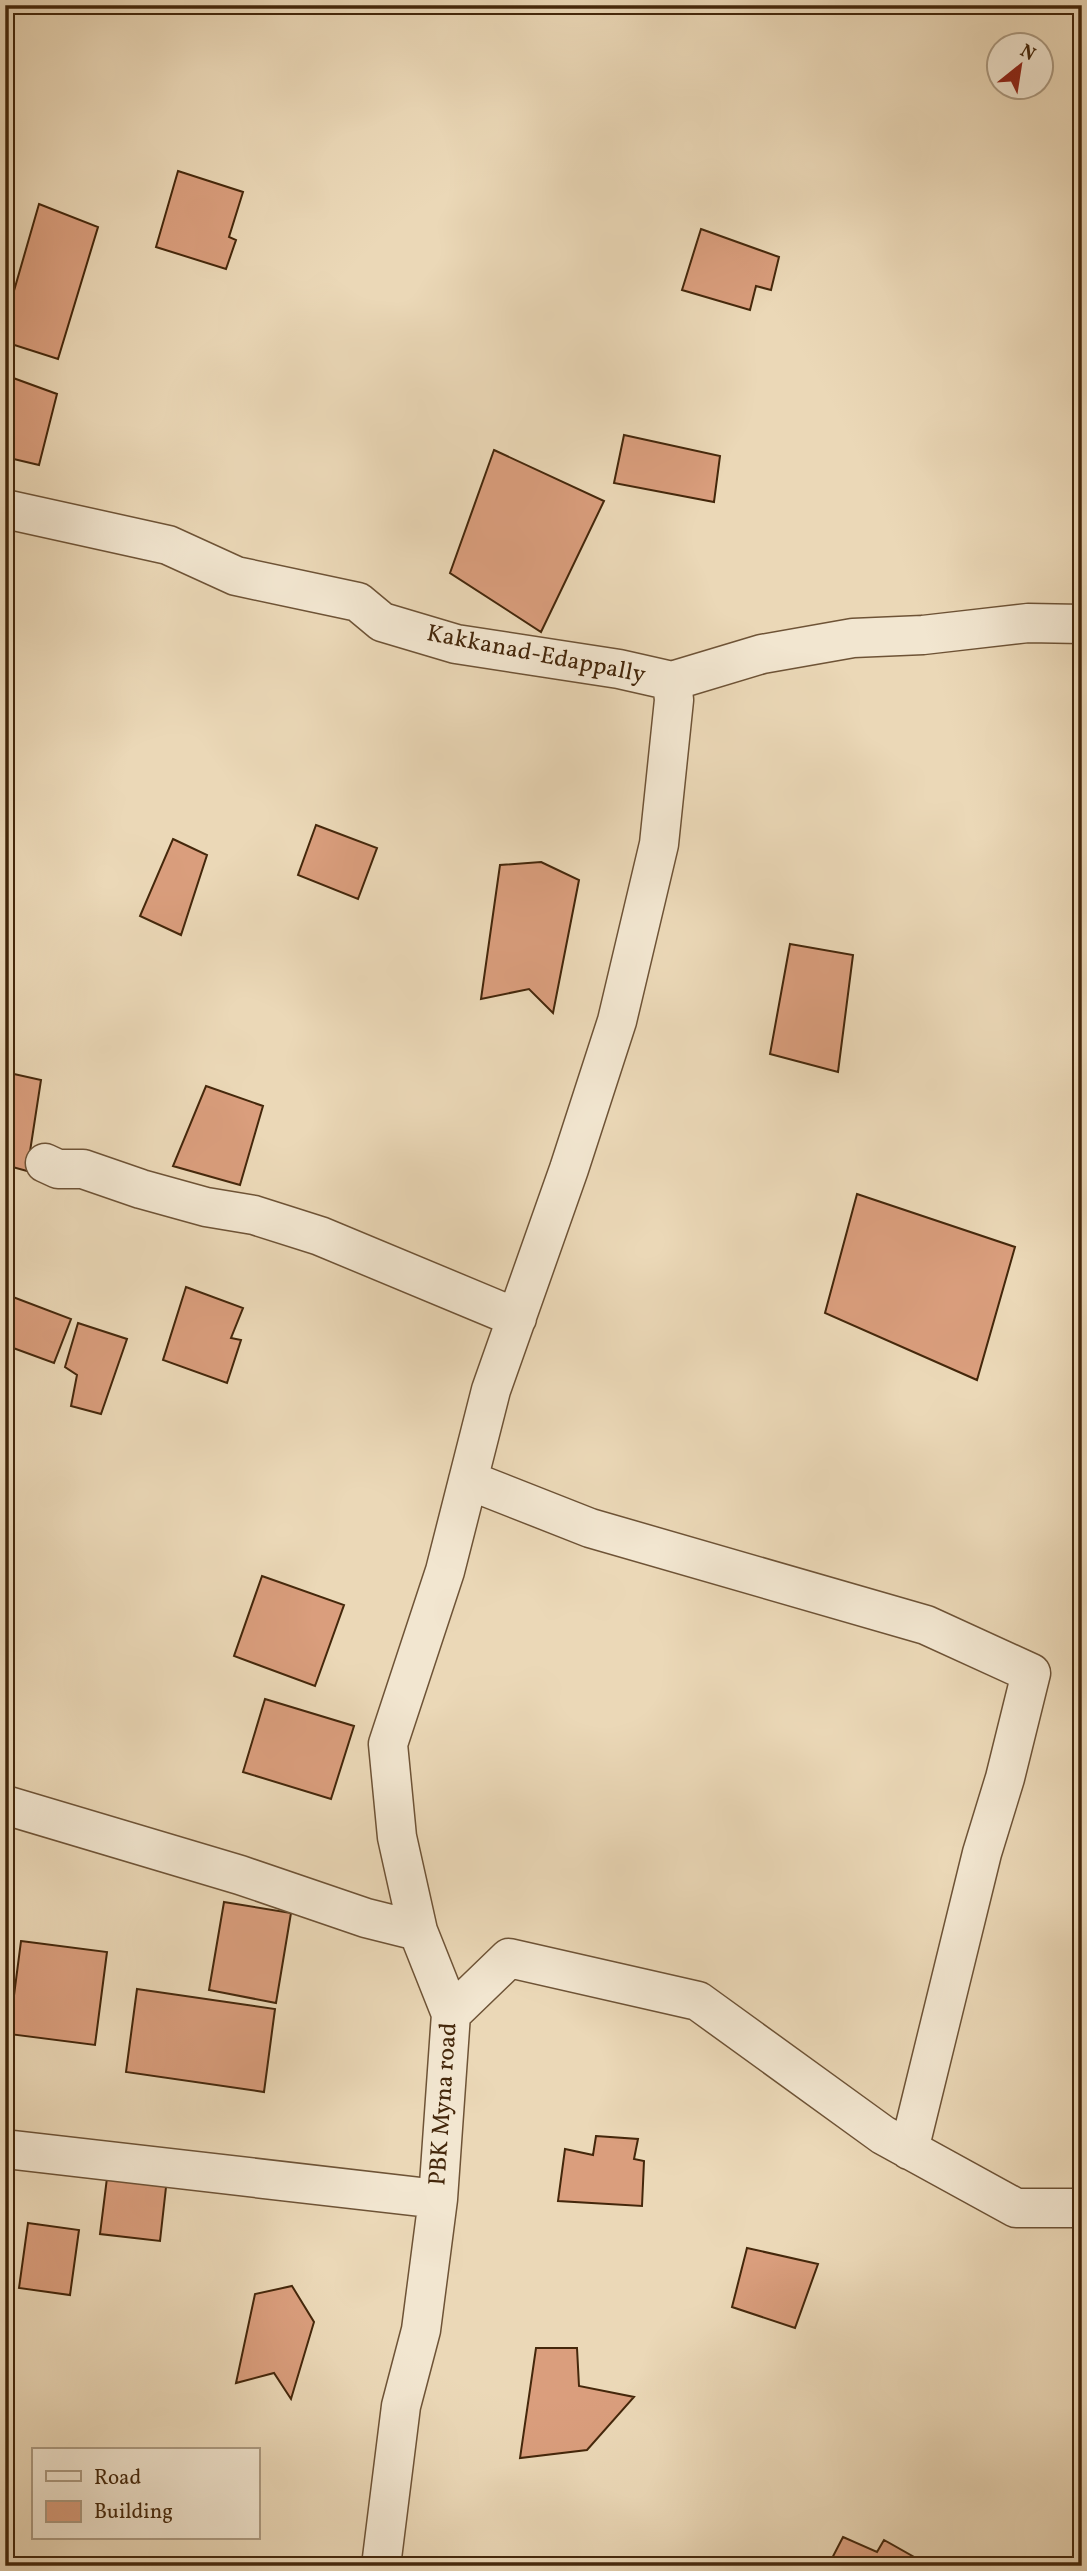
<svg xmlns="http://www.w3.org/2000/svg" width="1087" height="2571" font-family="Vollkorn,serif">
<rect width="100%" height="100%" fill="#ebd8b7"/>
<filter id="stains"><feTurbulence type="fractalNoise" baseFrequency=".00286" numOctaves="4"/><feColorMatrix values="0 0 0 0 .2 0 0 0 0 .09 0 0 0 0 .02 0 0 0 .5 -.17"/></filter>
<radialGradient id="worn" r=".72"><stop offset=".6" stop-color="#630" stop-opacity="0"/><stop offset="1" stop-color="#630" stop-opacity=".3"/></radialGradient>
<path fill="#da9e7d" stroke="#44270b" stroke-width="2" d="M178,171L243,192L229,237L236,240L226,269L156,247Z
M39,204L98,227L58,359L5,342V322Z
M701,229L779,257L771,290L756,286L750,310L682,290Z
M5,375L57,394L39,465L5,457Z
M624,435L720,456L714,502L614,483Z
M494,450L604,501L541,632L450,573Z
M316,825L377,848L358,899L298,875Z
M173,839L207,855L181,935L140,916Z
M541,862L579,880L553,1013L529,989L481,999L500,865Z
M790,944L853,955L838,1072L770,1054Z
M5,1072L41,1080L27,1171L5,1165Z
M206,1086L263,1106L240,1185L173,1166Z
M857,1194L1015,1247L977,1380L825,1313Z
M186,1287L243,1308L231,1338L241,1340L227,1383L163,1360Z
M5,1294L71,1319L54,1363L5,1345Z
M78,1323L127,1339L101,1414L71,1406L77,1375L65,1367Z
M262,1576L344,1605L315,1686L234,1656Z
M265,1699L354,1726L331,1799L243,1772Z
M224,1902L291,1913L276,2003L209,1990Z
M21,1941L107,1952L95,2045L9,2034Z
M137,1989L275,2009L264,2092L126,2072Z
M596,2136L638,2139L634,2159L644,2161L642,2206L558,2201L565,2149L593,2155Z
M108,2170L167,2178L160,2241L100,2234Z
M28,2223L79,2230L70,2295L19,2288Z
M747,2248L818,2264L795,2328L732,2307Z
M292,2286L314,2322L291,2399L274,2373L236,2383L255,2294Z
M536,2348H577L579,2386L634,2397L587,2450L520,2458Z
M843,2537L877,2552L884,2540L930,2566H828Z"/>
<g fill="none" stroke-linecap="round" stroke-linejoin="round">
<g stroke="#6e5336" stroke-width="41">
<path id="minor" d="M5,509L168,545L236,576L358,602L382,622L456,644L619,669L672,681L762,654L853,638L923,635L1028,623L1082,624
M45,1163L58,1169H83L141,1189L206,1207L254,1215L320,1236L517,1318
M468,1480L590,1528L926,1625L1031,1673L1005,1778L982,1853L909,2150
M5,1805L240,1875L366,1918L418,1931
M451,2014L509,1958L698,2001L883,2135L1016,2208H1082
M5,2149L438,2199
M381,2566L401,2406L421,2330L438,2199L451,2014L418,1931L397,1837L388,1744L445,1571L491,1390L569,1169L617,1021L659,844L674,700L672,681"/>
</g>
<use href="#minor" stroke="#f2e6d0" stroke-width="38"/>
</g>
<g text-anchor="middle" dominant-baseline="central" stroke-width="6" stroke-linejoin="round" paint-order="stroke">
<g font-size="24" fill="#44270b" stroke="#f2e6d0">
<text transform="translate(536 655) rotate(11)">Kakkanad-Edappally</text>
<text transform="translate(444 2104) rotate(-86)">PBK Myna road</text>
</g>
</g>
<rect width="1087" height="2571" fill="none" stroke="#ebd8b7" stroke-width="28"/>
<rect x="7" y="7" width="1073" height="2557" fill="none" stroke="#44270b" stroke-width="3.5"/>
<rect x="14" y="14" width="1059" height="2543" fill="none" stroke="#44270b" stroke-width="2"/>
<rect x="32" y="2448" width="228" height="91" fill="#f2e6d0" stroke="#ac9a81" stroke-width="2"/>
<rect x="46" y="2471" width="35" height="10" fill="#f2e6d0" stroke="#ac9a81" stroke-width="2"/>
<text x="94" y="2484" font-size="21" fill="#44270b">Road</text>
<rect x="46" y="2501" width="35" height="21" fill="#da9e7d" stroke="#ac9a81" stroke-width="2"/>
<text x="94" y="2518" font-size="21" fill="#44270b">Building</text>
<g transform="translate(1020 66) rotate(30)"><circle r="33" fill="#f2e6d0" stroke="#ac9a81" stroke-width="2"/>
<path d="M0-5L12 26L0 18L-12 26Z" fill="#8f2418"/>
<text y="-10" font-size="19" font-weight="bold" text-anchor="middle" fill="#44270b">N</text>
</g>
<rect width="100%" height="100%" filter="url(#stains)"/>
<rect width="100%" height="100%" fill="url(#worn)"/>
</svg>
